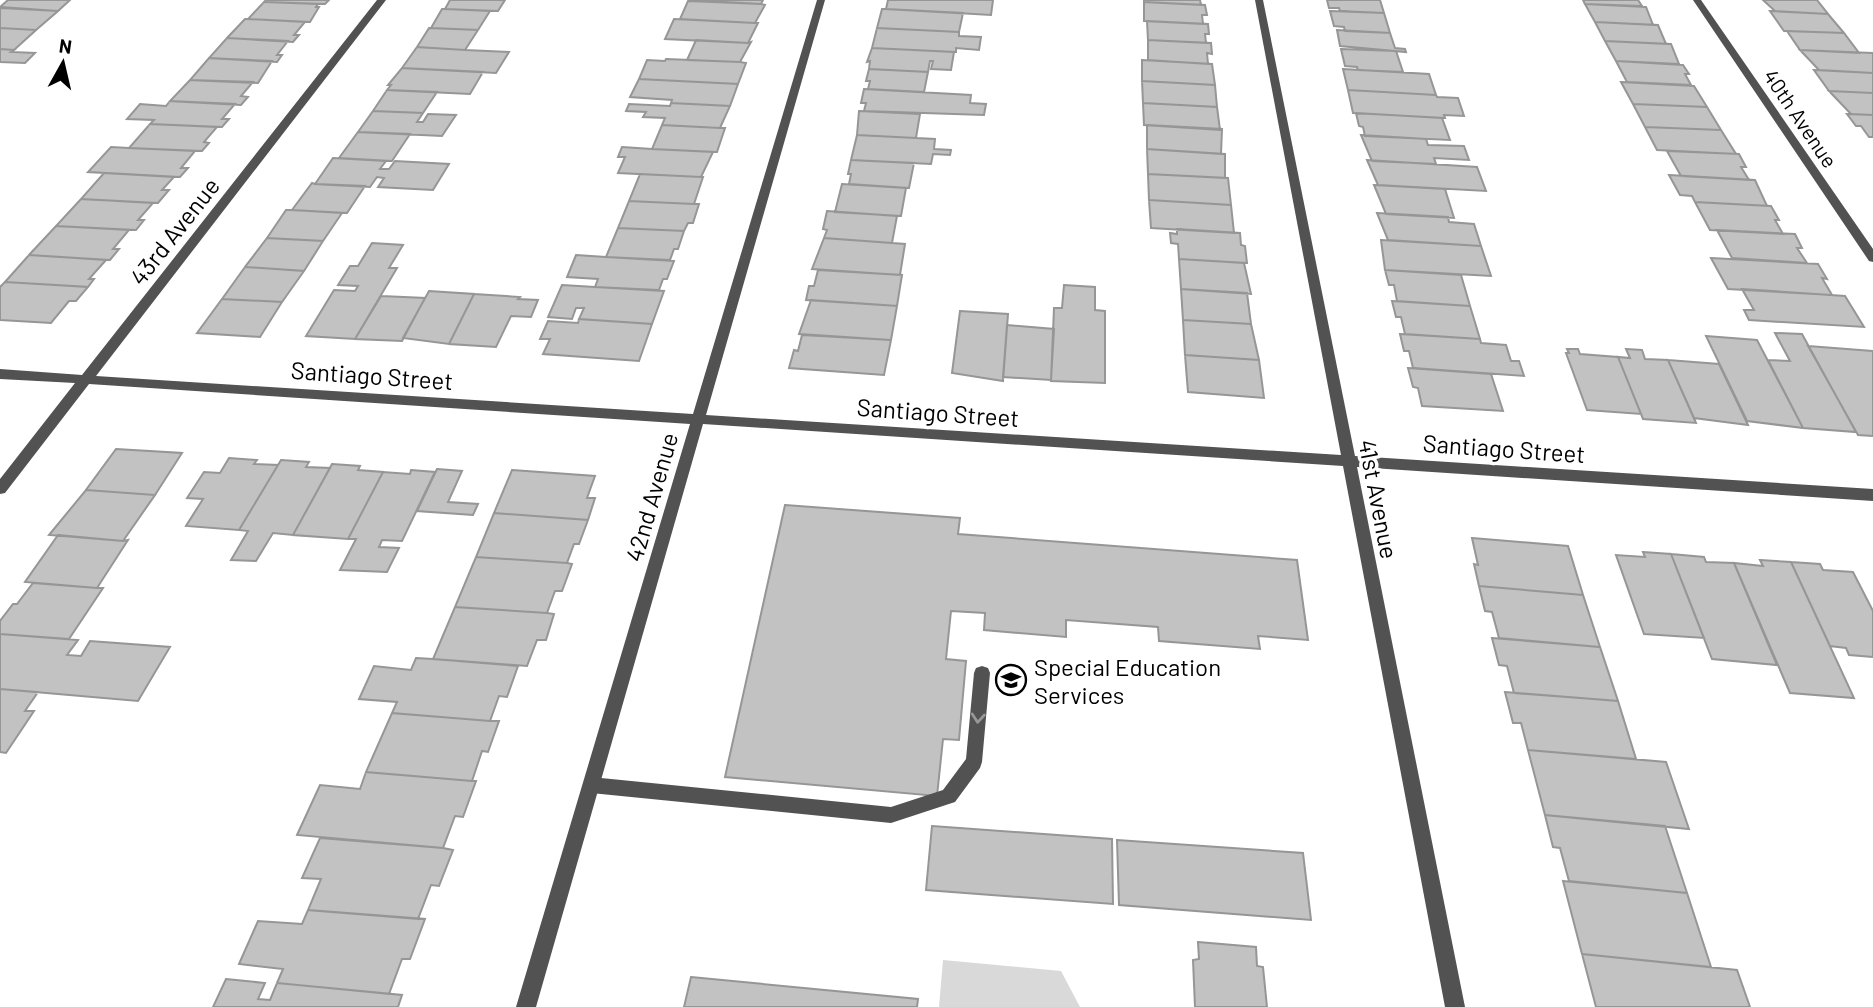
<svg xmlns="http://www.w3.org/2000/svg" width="1873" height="1007" font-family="Barlow,sans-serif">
<rect width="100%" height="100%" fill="#fff"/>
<path fill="#d9d9d9" d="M943,960L1061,971L1080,1007H939Z"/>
<path fill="#c2c2c2" stroke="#969696" stroke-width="2" d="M8,0H70L58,11L0,7Z
M266,0H329L325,4L264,2Z
M450,0H505L498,11L445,9Z
M689,0H763L761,4Z
M888,0H993L991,15L886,9Z
M1144,0H1200L1201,5L1144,2Z
M1327,0H1380L1384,13L1340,11L1339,8H1329Z
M1583,0H1638L1642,6L1585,4Z
M1763,0H1817L1828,14L1775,11Z
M688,1L761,4L765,5L755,23L680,19Z
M264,2L318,4L316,7H319L310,22L248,19Z
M1144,2L1205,5L1207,15H1202L1203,24L1144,21Z
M1585,4L1646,7L1653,25L1595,22Z
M0,9L1,8L58,11L36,30L0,28Z
M442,9H445L490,11L478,30L431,28Z
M882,9H886L963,13L959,32L877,28Z
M1330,11L1384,13L1390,33L1345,31L1344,27L1334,26Z
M1770,11L1828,14L1844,33L1784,31Z
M245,19H248L305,22L294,35H299L293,42L227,38Z
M674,19L755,23H758L748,43L665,39Z
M1147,21L1208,24L1209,34H1205L1206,43L1148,40Z
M1595,22L1658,25L1666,44L1605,41Z
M0,28L36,30L14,50L0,49Z
M429,28H431L478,30L465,50L417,47Z
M877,28L959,32V36L981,37L979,50L956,48V52L872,48Z
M1337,30L1390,33L1395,48L1405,49L1406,52L1340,46Z
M1787,31L1844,33L1859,53L1800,50Z
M227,38L288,41L277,55H282L277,62L209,58Z
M696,40L748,43L751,42L740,62L687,60Z
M1148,40L1211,43L1212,54L1207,53L1208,64L1148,60Z
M1605,41L1671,44L1679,64L1616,61Z
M417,47L465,50L509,52L496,73L402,68Z
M872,48L954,52L951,70L931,69L933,61H930L928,72L869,69L870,61L867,62Z
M0,49L14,50L11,52L35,53L25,63L0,62Z
M1341,49L1396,51L1403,72L1358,70L1357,67L1345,66Z
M1800,50L1873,53V73L1819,70Z
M209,58L272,61L258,83L190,80Z
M666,59L740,62L746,63L738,84L639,79L647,60L665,61Z
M1142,60L1212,64L1215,85L1142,81Z
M1616,61L1683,65L1689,74H1685L1691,85L1627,82Z
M402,68L483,72L470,94L387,90L391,85H388Z
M869,69L928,72L924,92L868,89L870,81H866Z
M1343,69L1429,74L1436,95L1348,90Z
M1814,70L1873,73V93L1829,91Z
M639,79L738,84L730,106L671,103L672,100L630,97Z
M190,80L253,82L241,96L248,97L241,105L170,101Z
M1142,81L1215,85L1217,107L1143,103Z
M1621,82L1694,86L1707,107L1633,104Z
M864,89L971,95L970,103L986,104L984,115L864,111L866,103H861Z
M387,90L437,92L423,113L373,111Z
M1348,90L1436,95L1437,97L1458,98L1464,116L1444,115L1445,118L1353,113Z
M1829,91L1873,93V115L1851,114Z
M170,101L235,104L222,119H229L222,127L150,124L154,120L127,119L140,104L166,106Z
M671,103L730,106L720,128L662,125L665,118L643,117L646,112L626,111L629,104L670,106Z
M1143,103L1217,107L1220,130L1144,125Z
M1633,104L1707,107L1721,130L1645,127Z
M373,111L423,113L417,122H423L428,114L456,115L442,136L358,132Z
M859,111L920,114L916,138L857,135Z
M1356,113L1442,118L1450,140L1365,136L1363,127L1359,126Z
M1847,114L1873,115V137H1869L1861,126H1856Z
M150,124L217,127L204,142L209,143L202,151L129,148Z
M662,125L720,128H725L717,152L652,149Z
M1147,125L1222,129L1221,154L1147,149Z
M1645,127L1721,130L1736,154L1657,150Z
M358,132L410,134L392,161L339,158Z
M857,135L935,139L934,149L951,150L950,155L933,154L931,164L851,160Z
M1361,135L1426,139L1428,145L1464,146L1469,160L1434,158L1436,164L1372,161Z
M111,147L129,148L195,151L181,168H188L180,177L88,172Z
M622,147L652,149L713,152L701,177L618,173L625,157H618Z
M1147,149L1225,154V178L1148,174Z
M1667,151L1739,154L1746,167H1741L1749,180L1681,176Z
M333,158L386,161L380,169H389L395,161L449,164L433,190L378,187L384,178L377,177L370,187L315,184Z
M851,160L914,163L909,188L849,184L851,174H848Z
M1367,160L1477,167L1486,191L1378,185Z
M104,173L174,177L162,190H169L158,203L81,199Z
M640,174L701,177H703L694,204L629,201Z
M1148,174L1228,178L1231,205L1149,200Z
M1669,175L1755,180L1767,206L1695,202L1692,196L1680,195Z
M312,183L315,184L365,186L347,213L292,210Z
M842,184L906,188L901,216L835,212Z
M1374,185L1445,189L1454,218L1386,214Z
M81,199L153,203L138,220H144L136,230L56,226Z
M1149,200L1231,205L1234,233L1151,228Z
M629,201L694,204H699L693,223H688L684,231L618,228Z
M1695,202L1771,206L1779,220H1775L1783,234L1710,230Z
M286,210H292L342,213L323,241L267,238Z
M827,211L897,216L892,243L824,238L827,230L823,229Z
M1377,213L1448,217L1449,222L1474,224L1481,246L1388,240Z
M56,226L129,230L113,249H119L110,260L29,255Z
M618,228L684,231L678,249H674L670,260L606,257Z
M1177,229L1240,233L1241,245L1245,246L1247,263L1179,259L1178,244L1171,243L1170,233L1177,234Z
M1717,230L1795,234L1802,248H1797L1807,263L1732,258Z
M267,238L323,241L304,271L245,267Z
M824,238L905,244L900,275L812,269Z
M1381,240L1481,246L1491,276L1385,270Z
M372,243L403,245L389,268H397L355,339L306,336L334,290L355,291L358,286L338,285L350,266H358Z
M29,255L106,260L89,279H94L88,287L5,282Z
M576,255L606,257L674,261L667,279H663L659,290L595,287L598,279L567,277Z
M1711,258L1818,264L1827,279L1822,278L1832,295L1728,289Z
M1179,259L1244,263L1251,294L1181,289Z
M245,267L304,271L282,302L222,299Z
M818,270L902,275L897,306L806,300L809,286H814Z
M1385,270L1461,275L1470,306L1397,301L1394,285H1389Z
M5,282L88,287L76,301H69L51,323L0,320V287Z
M562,285L595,287L664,291L652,324L579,319L584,308H576L572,319L548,317Z
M1064,285L1095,287V310L1105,311V383L1051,381L1054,308H1062Z
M1181,289L1247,293L1251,324L1183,320Z
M1742,289L1845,296L1864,327L1749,320L1744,310H1754Z
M429,291L474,294L449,344L403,338Z
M474,294L520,297L518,299L538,300L531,317L511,316L496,347L449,344Z
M381,296L425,298L402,341L355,339Z
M222,299L282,302L260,337L197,333Z
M811,300L897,306L891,340L799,334Z
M1392,301L1470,306L1480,339L1405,334L1401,317H1396Z
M960,311L1008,314L1003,381L952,373Z
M579,319L652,324L639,361L543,354L550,339H540L548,321L578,323Z
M1183,320L1251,324L1259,360L1185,355Z
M1007,325L1054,329L1051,380L1003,377Z
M1775,333L1802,334L1856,432L1803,428L1768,360L1790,361Z
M1400,334L1480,339L1481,343L1506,345L1511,361H1519L1524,376L1413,368L1409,351H1404Z
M802,335L891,340L884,375L789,368L794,350L798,351Z
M1706,336L1757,340L1803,428L1747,421Z
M1808,346L1873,351V436L1858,435Z
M1567,349H1578L1580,354L1618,357L1641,414L1587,410L1566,353H1569Z
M1626,349L1642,350L1645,359L1668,360L1696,423L1643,419L1618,357L1630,358Z
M1185,355L1259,360L1264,398L1188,392Z
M1668,360L1719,364L1748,425L1694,418Z
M1408,368L1491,374L1503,411L1422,406L1418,388L1413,387Z
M116,449L182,453L155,495L86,490Z
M229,458L257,460L254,464L278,465L239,530L186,526L203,499L187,498L204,472L220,473Z
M281,460L309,462L306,467L330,468L293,535L273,533L256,561L231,560L248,531L239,530Z
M332,464L360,466L358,470L383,472L348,539L293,535Z
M437,469L462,471L448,502L478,504L473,515L417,511Z
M411,470L435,472L402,541L382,540L379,547L399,548L387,572L340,570L356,539H348L383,472L410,474Z
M512,470L595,476L587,498H595L588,520L494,513Z
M86,490L155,495L123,541L49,535Z
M785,505L960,518L958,534L1297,560L1308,640L1258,636L1260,649L1159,641L1158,627L1066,620V637L984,630L985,613L951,611L946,659L966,661L959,740L943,739L937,796L725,777Z
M494,513L588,520L579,544H574L567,563L476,557Z
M58,535L123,541L128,540L97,588L25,582Z
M1472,538L1568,546L1583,595L1479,586L1474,564L1478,565Z
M1643,552L1671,554L1704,638L1644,634L1616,555L1645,557Z
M1671,554L1704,557L1706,562L1734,563L1777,665L1712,659Z
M476,557L567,563L572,564L562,591H555L547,613L455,607Z
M1760,560L1791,562L1854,698L1790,693L1734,563L1763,566Z
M1791,562L1820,564L1823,570L1853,572L1873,611V657L1849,655L1846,648L1830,646Z
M33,583L97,588H103L69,639L0,634V621L13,604H17Z
M1479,586L1583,595L1600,647L1499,638L1492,612L1485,611Z
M455,607L547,613L554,614L546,640H537L527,666L433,659Z
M0,634L78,640L67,655L81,656L90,641L170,647L138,701L0,689Z
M1492,638L1600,647L1618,701L1514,693L1507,666L1499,665Z
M416,658L433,659L518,666L507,697L499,696L490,721L392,713L397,702L359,699L374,666L411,670Z
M0,689L38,692L25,711H34L6,753L0,752Z
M1505,692L1618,701L1636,759L1528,750L1521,723H1513Z
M392,713L490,721H499L488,752L482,751L472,781L366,772Z
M1528,750L1666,762L1689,829L1545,815Z
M366,772L472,781H476L463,817L455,816L443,848L297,835L320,785L360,789Z
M1545,815L1665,826L1687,893L1569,881L1560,848L1553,847Z
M932,826L1112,839L1113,904L926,890Z
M320,838L443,848L453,850L439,886L431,885L418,919L308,910L321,879L302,878Z
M1117,840L1303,853L1311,920L1119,905Z
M1563,881L1687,893L1711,967L1582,954Z
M308,910L425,919L410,959H402L389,994L277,983L283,969L239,964L258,921L302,924Z
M1198,942L1256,947L1257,966L1263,967L1267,1007H1195L1193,960L1199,959Z
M1582,954L1737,970L1750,1007H1596Z
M691,977L918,999L917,1007H684Z
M226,979L265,983L258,999L270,1000L277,983L402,995L398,1007H213Z"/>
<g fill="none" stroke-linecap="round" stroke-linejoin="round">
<path fill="#525252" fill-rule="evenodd" d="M982,666L988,668L990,673L982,762L980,768L955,802L891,823L591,793L585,791L583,785L585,779L591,777L891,807L943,790L966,759L974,673L976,668Z"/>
<path fill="#525252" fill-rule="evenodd" d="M377,0H386L96,376L693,414L817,0H825L706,415L1341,455L1255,0H1263L1355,456L1873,489V501L1357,467L1465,1007H1445L1343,466L703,424L536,1007H516L690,424L89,384L5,493L0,494V479L75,383L0,379V369L82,375Z
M1693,0H1701L1873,249V262L1869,261Z"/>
</g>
<defs><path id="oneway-chevron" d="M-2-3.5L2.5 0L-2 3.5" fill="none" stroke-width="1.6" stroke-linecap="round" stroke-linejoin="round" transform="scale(1.75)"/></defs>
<use stroke="#979797" href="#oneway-chevron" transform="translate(978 718) rotate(95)"/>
<defs>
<g id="school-ring" transform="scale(1.575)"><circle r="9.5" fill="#fff" stroke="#000" stroke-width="1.5"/><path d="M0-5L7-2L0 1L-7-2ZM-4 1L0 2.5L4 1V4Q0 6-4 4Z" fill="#000"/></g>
</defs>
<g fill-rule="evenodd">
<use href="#school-ring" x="1011" y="680"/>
</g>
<g text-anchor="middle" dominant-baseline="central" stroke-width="7" stroke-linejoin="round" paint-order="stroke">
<g font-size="21" fill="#000" stroke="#fff">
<text transform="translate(1801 118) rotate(56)">40th Avenue</text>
</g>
<g font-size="24" fill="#000" stroke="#fff">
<text transform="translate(174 231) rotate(-52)">43rd Avenue</text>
<text transform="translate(372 375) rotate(4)">Santiago Street</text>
<text transform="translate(938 412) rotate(4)">Santiago Street</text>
<text transform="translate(1504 448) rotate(4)">Santiago Street</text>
<text transform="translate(651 497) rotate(-74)">42nd Avenue</text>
<text transform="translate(1379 499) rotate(79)">41st Avenue</text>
</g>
<g font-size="24" fill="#000" stroke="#fff" text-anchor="start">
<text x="1034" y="666">Special Education<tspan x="1034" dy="28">Services</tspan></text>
</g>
</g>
<g transform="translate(63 63) rotate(8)" stroke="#ffffff" stroke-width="5" paint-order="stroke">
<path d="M0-5L12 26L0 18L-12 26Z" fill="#000000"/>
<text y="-10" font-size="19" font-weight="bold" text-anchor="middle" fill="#000000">N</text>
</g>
</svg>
